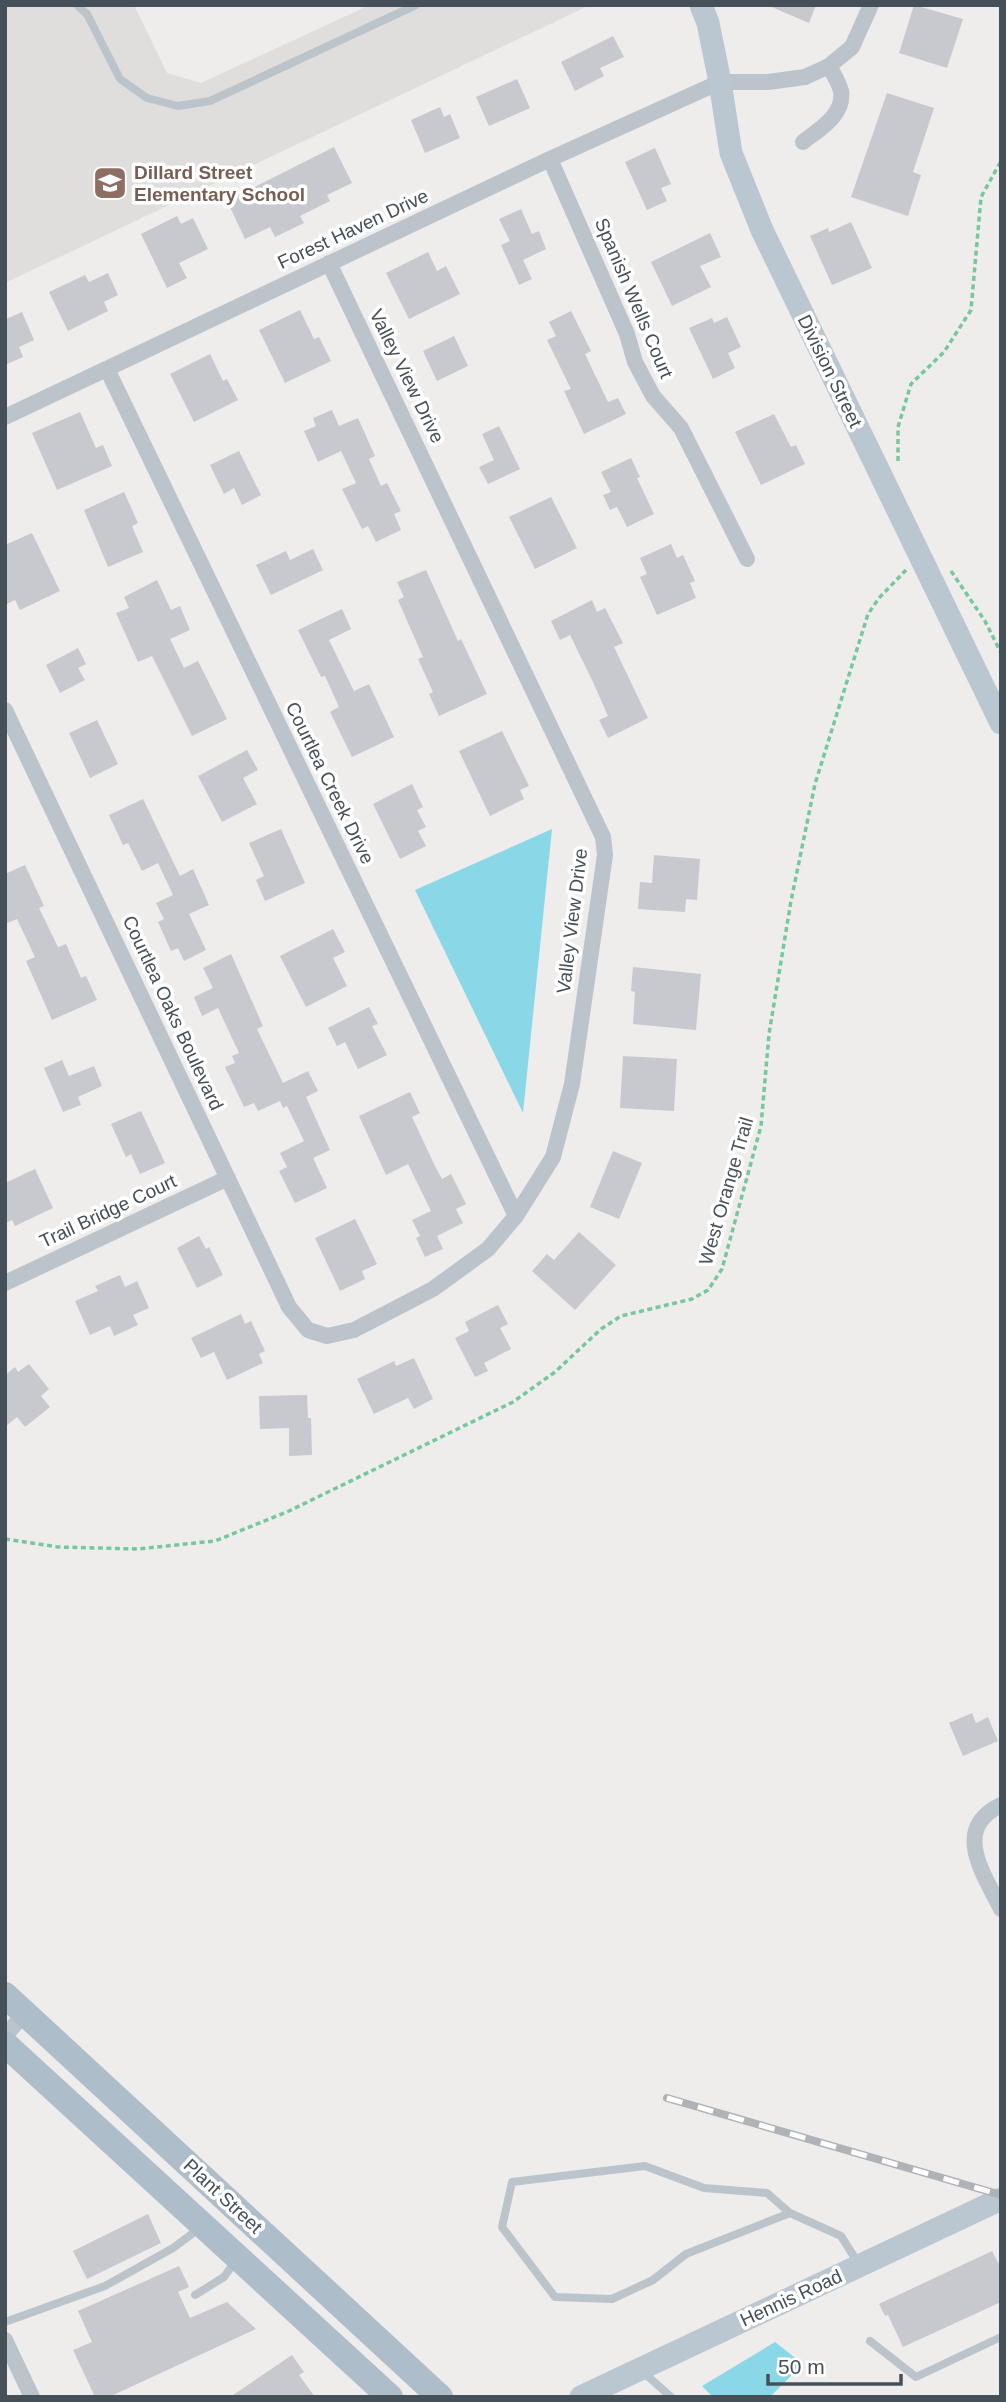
<svg xmlns="http://www.w3.org/2000/svg" width="1006" height="2402" font-family="Helvetica,sans-serif">
<rect width="100%" height="100%" fill="#efecec"/>
<path fill="#e0dddd" d="M5,5H134L167,73L201,83L370,5H590L5,283Z"/>
<path fill="#8ad8e7" d="M552,829L523,1113L415,890Z
M775,2342L803,2364L770,2397H713L702,2386Z"/>
<path fill="#c7c9cf" d="M767,5H816L809,23Z
M914,5L963,19L947,68L899,53Z
M613,36L624,57L600,68L604,76L575,91L561,62Z
M517,79L530,108L489,126L476,97Z
M887,93L934,108L913,172L921,175L908,216L851,197Z
M440,107L444,117L450,114L460,138L425,153L411,120Z
M334,147L352,183L327,195L330,201L300,216L304,223L275,237L270,227L245,239L227,201Z
M655,148L671,184L661,188L667,201L647,210L625,162Z
M521,209L532,234L539,231L546,249L523,260L532,279L519,285L501,245L510,241L499,219Z
M177,216L181,224L193,218L208,249L179,263L187,278L167,288L141,234Z
M851,222L872,268L832,285L810,236L828,228L829,232Z
M710,233L721,257L700,266L711,287L672,306L651,262Z
M428,252L437,271L446,266L460,294L409,319L386,273Z
M108,273L118,295L104,302L108,311L68,331L49,292L85,275L89,282Z
M300,310L314,339L319,337L331,361L285,383L259,330Z
M571,311L591,351L585,354L608,402L618,398L626,414L584,434L564,391L571,389L547,340L556,336L549,322Z
M22,312L34,340L19,347L23,357L5,365V317L6,319Z
M727,317L741,347L728,353L735,368L713,379L689,328L712,318L714,323Z
M454,336L468,366L437,381L423,351Z
M210,354L223,381L227,379L238,400L194,422L170,374Z
M332,410L339,426L358,418L375,456L369,459L381,486L387,483L401,511L394,514L401,530L376,542L368,526L362,529L342,489L356,483L341,451L318,462L304,431L316,426L313,418Z
M80,412L96,448L103,445L112,466L57,490L32,433Z
M774,414L791,447L796,445L805,464L761,485L735,432Z
M499,426L520,469L488,484L479,467L494,460L482,434Z
M239,451L261,495L242,505L234,488L224,494L210,465Z
M631,458L640,477L637,478L654,514L627,527L617,507L610,510L603,495L611,492L601,472Z
M124,492L138,523L132,526L143,552L108,567L84,510Z
M551,497L577,548L535,569L509,517Z
M32,533L60,591L20,610L15,600L5,605V545Z
M671,544L677,558L683,555L695,581L690,583L696,598L657,615L640,577L647,574L640,558Z
M313,549L323,570L271,595L256,565L286,551L290,560Z
M426,570L458,641L461,639L487,694L439,716L429,694L433,692L418,659L423,657L398,600L404,597L397,582Z
M157,580L171,610L180,606L190,630L170,639L184,668L198,661L227,719L192,736L152,656L138,662L116,613L129,608L124,597Z
M592,600L597,612L605,608L623,643L614,647L648,718L608,738L599,720L608,716L592,680L570,635L560,640L551,621Z
M342,609L351,629L329,640L354,691L369,684L394,737L352,757L330,712L339,707L325,676L321,677L298,630Z
M78,648L86,664L78,668L85,680L60,693L46,665Z
M97,720L118,764L90,778L69,733Z
M502,731L529,786L520,790L524,799L490,816L459,751Z
M247,750L258,770L243,778L257,804L222,822L198,776Z
M412,784L423,807L417,810L426,827L418,831L426,846L400,859L373,804Z
M143,799L180,876L193,869L209,905L189,914L206,950L184,961L178,948L171,951L158,922L164,919L156,903L173,895L158,863L142,871L128,843L123,845L109,815Z
M281,829L305,883L265,901L256,880L264,876L249,843Z
M654,855L700,859L697,900L686,899L685,912L638,909L640,882L652,883Z
M25,865L44,906L39,908L58,947L66,944L81,978L86,976L97,1000L52,1020L26,961L35,957L17,919L5,924V874Z
M333,929L345,952L333,958L347,986L306,1007L280,956Z
M231,954L263,1026L257,1029L283,1083L308,1071L318,1091L306,1097L330,1150L313,1158L327,1188L295,1203L279,1171L287,1167L280,1153L304,1141L287,1106L283,1108L280,1101L258,1111L254,1103L244,1107L225,1067L235,1063L232,1056L239,1053L218,1008L202,1016L194,997L213,988L203,968Z
M633,967L701,974L696,1030L633,1024L635,992L631,991Z
M369,1007L378,1024L372,1026L387,1055L358,1069L345,1042L337,1046L328,1028Z
M623,1056L677,1059L674,1111L620,1108Z
M62,1060L69,1076L94,1066L102,1086L78,1097L81,1105L63,1112L44,1068Z
M410,1092L420,1113L412,1117L435,1166L442,1179L451,1174L466,1204L456,1209L463,1223L437,1236L443,1249L425,1257L416,1238L420,1236L412,1220L431,1211L408,1164L386,1175L359,1116Z
M141,1111L165,1163L140,1174L131,1154L126,1157L111,1124Z
M613,1151L642,1163L619,1219L590,1207Z
M35,1169L53,1208L15,1226L12,1220L5,1223V1183Z
M355,1219L377,1264L362,1271L365,1279L340,1291L315,1238Z
M579,1232L616,1265L575,1310L532,1271L547,1254L554,1260Z
M199,1236L206,1249L209,1247L223,1275L197,1288L177,1248Z
M120,1275L125,1287L137,1281L149,1308L133,1315L138,1325L114,1336L110,1326L90,1335L75,1301L98,1291L95,1286Z
M498,1305L508,1324L500,1328L511,1349L484,1363L488,1371L475,1377L455,1338L469,1331L465,1322Z
M241,1314L245,1324L251,1321L265,1351L259,1354L263,1363L227,1380L214,1352L201,1358L191,1338Z
M414,1358L433,1399L414,1409L408,1398L374,1414L357,1379L394,1361L396,1366Z
M29,1364L49,1389L41,1396L50,1407L25,1427L17,1417L5,1427V1375L15,1367L18,1372Z
M307,1395L308,1418H311L312,1455L289,1456V1428L260,1429L259,1396Z
M972,1713L976,1723L988,1717L998,1741L963,1756L949,1723Z
M148,2214L161,2243L87,2279L73,2251Z
M992,2251L1001,2268V2302L903,2347L888,2315L885,2316L879,2304Z
M179,2266L189,2287L178,2292L190,2318L227,2302L256,2329L109,2397H95L73,2350L92,2342L78,2311Z
M292,2355L304,2372L299,2375L315,2397H230Z"/>
<g fill="none" stroke-linecap="round" stroke-linejoin="round">
<path stroke="#75c89b" stroke-width="3.5" stroke-dasharray="5 3.5" stroke-linecap="butt" d="M898,461V427L911,384L944,352L971,310L981,197L1001,161
M951,571L985,621L1001,653
M5,1539L58,1547L138,1549L215,1541L289,1511L513,1402L555,1372L601,1329L621,1316L692,1299L708,1290L722,1269L761,1126L769,1034L791,901L815,784L868,614L879,598L906,570"/>
<path stroke="#bbc4cb" stroke-width="8" d="M77,5L87,14L120,79L147,98L178,106L210,101L416,5
M790,2213L767,2193L704,2188L645,2166L512,2182L502,2227L555,2297L612,2299L653,2280L686,2254L790,2213L841,2236L858,2263
M195,2295L224,2277L236,2260
M5,2322L105,2286L173,2248L200,2228
M870,2341L916,2377L1001,2337
M642,2371L671,2397"/>
<path stroke="#bbc4cb" stroke-width="16" d="M803,142C818,130 845,115 841,91C839,83 833,73 829,66
M550,159L627,334L635,362L653,396L681,428L747,559
M107,369L516,1216
M5,417L550,159L720,82H768L805,77L829,66L852,47L871,5
M5,710L289,1307L308,1330L327,1336L354,1330L433,1289L488,1249L516,1216L553,1157L572,1084L605,855L603,837L329,263
M5,1283L228,1178
M1001,1805C951,1829 984,1874 1001,1909
M5,2036L25,2013
M5,2340L32,2397"/>
<path stroke="#bac6d0" stroke-width="23" d="M701,5L708,23L720,82L731,153L762,230L1001,723
M581,2397L1001,2199"/>
<path stroke="#adbdca" stroke-width="26" d="M5,1995L440,2397
M5,2044L390,2397"/>
<g stroke="#afb2b6" stroke-width="8">
<path id="rail" d="M667,2098L1001,2195"/>
</g>
<use href="#rail" stroke="#fff" stroke-width="5" stroke-dasharray="16" stroke-linecap="butt"/>
</g>
<defs>
<g id="school-square" transform="scale(1.75)"><rect x="-9" y="-9" width="18" height="18" rx="4" fill="#8d6e63" stroke="#fff"/><path d="M0-5L7-2L0 1L-7-2ZM-4 1L0 2.5L4 1V4Q0 6-4 4Z" fill="#fff"/></g>
</defs>
<g fill-rule="evenodd">
<use href="#school-square" x="110" y="183"/>
</g>
<g text-anchor="middle" dominant-baseline="central" stroke-width="7" stroke-linejoin="round" paint-order="stroke">
<g font-size="19" font-weight="bold" fill="#785e54" stroke="#fff" text-anchor="start">
<text x="134" y="172">Dillard Street<tspan x="134" dy="22">Elementary School</tspan></text>
</g>
<g font-size="19" fill="#465058" stroke="#fff">
<text transform="translate(353 229) rotate(-25)">Forest Haven Drive</text>
<text transform="translate(634 298) rotate(67)">Spanish Wells Court</text>
<text transform="translate(830 371) rotate(64)">Division Street</text>
<text transform="translate(407 376) rotate(64)">Valley View Drive</text>
<text transform="translate(330 783) rotate(64)">Courtlea Creek Drive</text>
<text transform="translate(572 921) rotate(-83)">Valley View Drive</text>
<text transform="translate(173 1013) rotate(65)">Courtlea Oaks Boulevard</text>
<text transform="translate(726 1191) rotate(-74)">West Orange Trail</text>
<text transform="translate(108 1211) rotate(-25)">Trail Bridge Court</text>
<text transform="translate(223 2196) rotate(43)">Plant Street</text>
<text transform="translate(791 2298) rotate(-25)">Hennis Road</text>
</g>
</g>
<rect width="1006" height="2402" fill="none" stroke="#465058" stroke-width="14"/>
<path d="M768 2374v10h133v-10" fill="none" stroke="#465058" stroke-width="3.5"/>
<text x="778" y="2374" font-size="21" fill="#465058" stroke="#ffffff" stroke-width="5" paint-order="stroke">50 m</text>
</svg>
